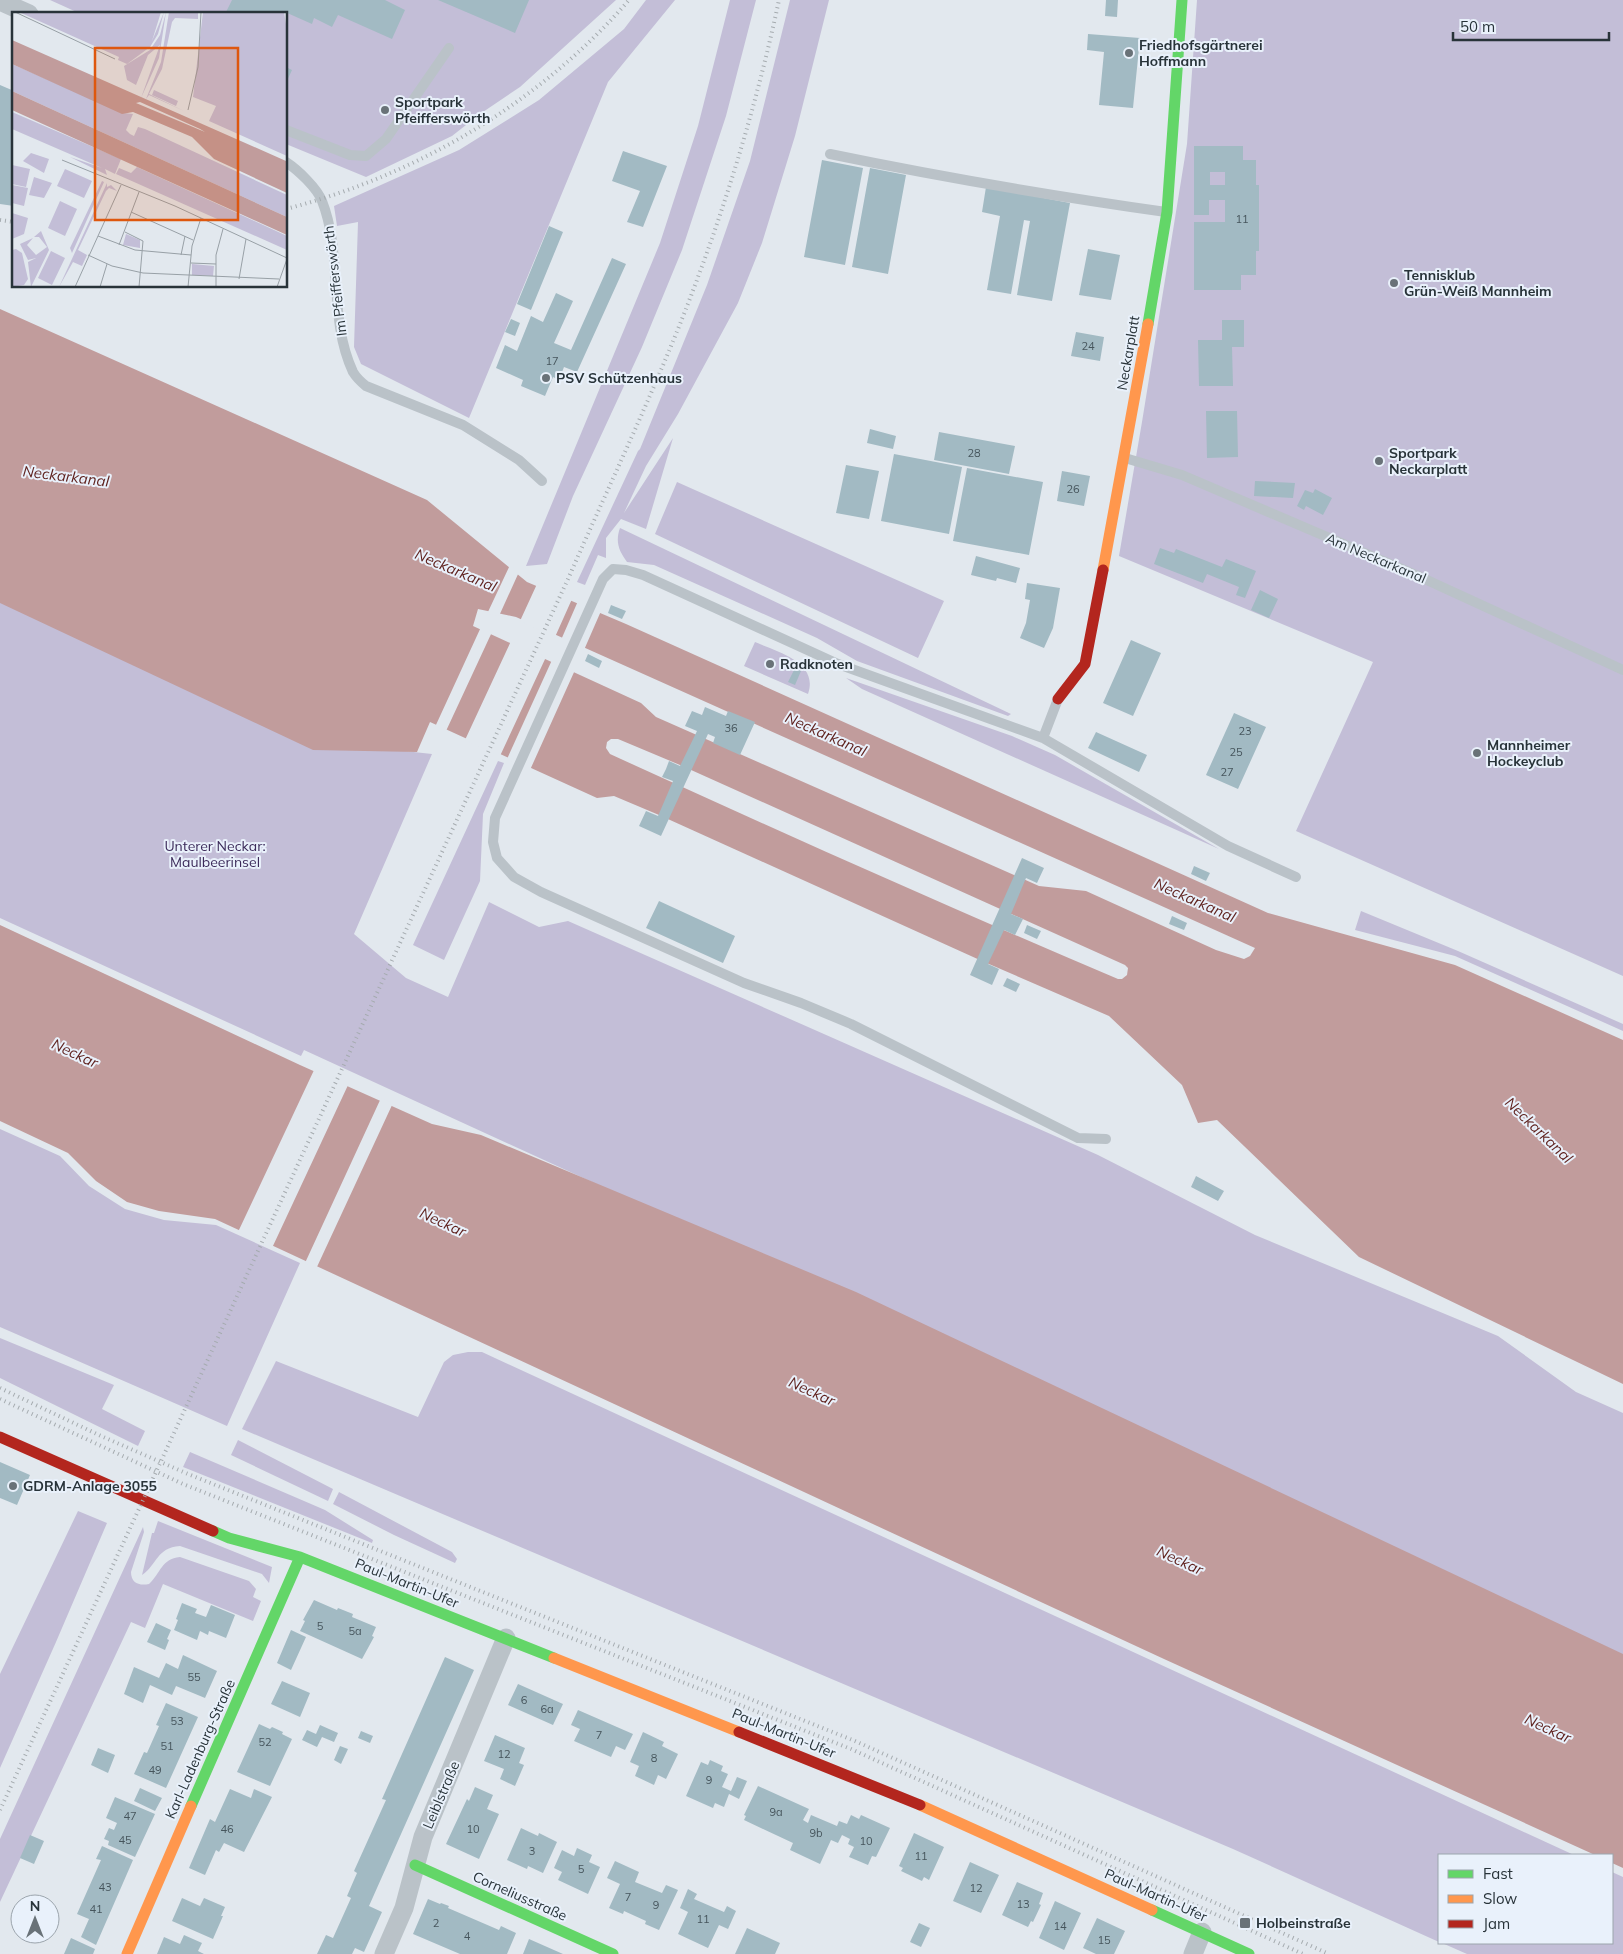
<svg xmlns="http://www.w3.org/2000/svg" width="1623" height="1954" font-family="Mulish,sans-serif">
<rect width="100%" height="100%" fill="#e2e8ee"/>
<path fill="#c3bed7" d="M50,0H616L520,87L480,114L452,136L366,177L286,144V14H81Z
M646,0H675L608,82L469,418L361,364L354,347L358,222L337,226L334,206L459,150L539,100L624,29Z
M730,0H756L726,116L682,250L642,347L573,496L547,564L526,566L660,243L698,126Z
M790,0H829L795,136L762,243L738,303L678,414L646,466L624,513L673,438L646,529L621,519L606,538V558L598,555L585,585L577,582L638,451L640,449L707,285L750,161Z
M1197,0H1623V976L1296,831L1373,662L1119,556L1142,422L1187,144Z
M677,482L944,601L918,658L655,534Z
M620,528L1011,714L1008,716L857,661L817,638L654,565L627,562C619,551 615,542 620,528Z
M0,596L331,743L432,754L354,934L406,978L448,997L489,902L539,927L568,921L1098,1155L1255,1235L1498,1336L1576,1392L1623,1413V1662L843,1297L304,1050L301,1056L0,918Z
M755,642C778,652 819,662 808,694L744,666Z
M846,678L1012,736L1055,755L1219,849L862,689Z
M498,761L504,763L483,814L480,881L444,960L413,945Z
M1361,911L1458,951L1623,1024V1031L1455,956L1355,930Z
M0,1129L60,1156L89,1186L125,1209L164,1220L216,1225L300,1263L227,1426L0,1327Z
M0,1338L114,1385L102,1409L145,1431L138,1446L0,1378Z
M468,1352H482L1574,1855H1439V1942L1233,1849L242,1429L276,1361L418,1417L444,1362L453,1355Z
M238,1440L333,1489L328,1501L231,1455Z
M190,1452L325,1510L373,1540L372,1543L183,1467Z
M339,1492L452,1552L457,1559L455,1563L394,1535L333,1504Z
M78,1511L107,1523L56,1642L0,1768V1674Z
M158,1521L272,1567L269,1583L262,1574L180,1546C156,1548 158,1564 142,1575L152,1533H154Z
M143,1527L144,1532L131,1572C131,1583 139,1586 149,1584C161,1573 161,1559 180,1557L249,1581L256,1589L253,1597L261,1601L253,1621L163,1584L145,1628L131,1622L0,1902V1839Z
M1612,1872L1623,1877V1954H1467L1442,1943H1612Z"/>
<path fill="#c19c9c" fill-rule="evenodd" d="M0,309L427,500L527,582L626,624L1268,913L1455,965L1623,1040V1384L1359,1257L1217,1120L1198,1123L1182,1085L1109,1016L982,961L659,815L614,796L597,798L430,722L417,752L313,750L0,603ZM478,609L516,617L1195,921L1255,948L1250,956L1244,959L1216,950L1086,891L1039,886L656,717L641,703L473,626ZM611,739H618L680,765L1125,965L1128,968L1127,975L1122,979H1118C948,907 778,831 610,754L606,748L607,742Z
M0,925L300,1065L432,1124L481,1135L856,1292L1623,1654V1868L1612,1863V1855H1595L1164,1659L215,1219L159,1211L127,1202L96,1181L68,1153L0,1121Z"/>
<path fill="#e2e8ee" d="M510,565L519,572L499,616L487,614Z
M537,584L572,599L555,637L520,621Z
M578,601L601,611L584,650L561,640Z
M481,627L492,632L446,731L435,727Z
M511,641L546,657L500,756L465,740Z
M552,660L575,670L530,770L507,759Z
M315,1068L349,1083L272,1248L238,1232Z
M381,1098L393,1103L316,1269L305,1263Z"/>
<path fill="#a2bac3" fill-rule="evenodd" d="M232,0H385L405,10L392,39L338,15L332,27L314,18L312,24L285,12L225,14Z
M438,0H529L515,33Z
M1106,0H1118L1117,17L1105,16Z
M1088,34L1140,38L1133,108L1099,105L1104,52L1087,50Z
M286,67L292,70L286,83Z
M0,85L14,91V206L0,204Z
M1194,146H1243V160H1256V185H1259V251H1256V275H1241V290H1194V222H1225V200H1209V215H1194ZM1210,172H1225V185H1210Z
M623,151L667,166L643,227L627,222L640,191L612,181Z
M822,160L863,168L845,265L804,257Z
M870,168L906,175L888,274L852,267Z
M986,187L1070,203L1052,301L1017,295L1030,221L1024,220L1011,294L987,290L1000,216L982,212Z
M549,226L563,232L531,310L517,304Z
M1088,249L1120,255L1111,300L1079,295Z
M612,258L626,264L577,372L564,367L559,380L553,377L545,396L521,386L523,380L496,368L505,345L517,351L531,316L543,322L556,293L573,301L554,343L571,350Z
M511,319L520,323L515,336L505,332Z
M1222,320H1244V347H1232L1233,386H1199L1198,340H1222Z
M1076,332L1104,337L1100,361L1071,356Z
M1206,411H1237L1238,457L1207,458Z
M870,429L896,436L893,449L867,443Z
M939,432L1015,446L1009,474L934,460Z
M894,454L962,467L949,534L881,521Z
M846,465L879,471L869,519L836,513Z
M967,468L1043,482L1029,555L953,541Z
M1062,471L1090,476L1084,506L1057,501Z
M1255,481L1295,483L1293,498L1254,496Z
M1315,489L1332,498L1323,515L1306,506L1304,510L1297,506L1305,490L1313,493Z
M1160,548L1174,553L1176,549L1222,567L1226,559L1256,571L1245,598L1236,595L1239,587L1207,574L1203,583L1154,564Z
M976,556L1020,568L1016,583L997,578L996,581L971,575Z
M1027,583L1060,588L1053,628L1044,648L1020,638L1026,623L1030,600L1025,599Z
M1260,590L1278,599L1269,618L1251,610Z
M611,605L626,611L622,619L608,613Z
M1131,640L1161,653L1133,716L1103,703Z
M588,654L602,661L599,668L585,661Z
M795,668L801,671L795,685L788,682Z
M705,707L726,716L728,711L755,722L740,755L713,743L715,737L708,734L661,836L639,826L646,811L658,816L673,781L662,777L666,769L669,761L680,766L697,731L685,726L692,711L702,715Z
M1234,713L1266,727L1238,789L1206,775Z
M1096,732L1147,755L1139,772L1088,748Z
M1022,858L1044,868L1037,883L1026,878L1011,914L1023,919L1015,935L1004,930L988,964L999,969L992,985L970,975Z
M1194,866L1210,873L1206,881L1191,874Z
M659,901L735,936L723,963L646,928Z
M1172,916L1187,923L1184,930L1169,924Z
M1027,925L1041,931L1037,939L1024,933Z
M1007,978L1020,984L1016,992L1003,986Z
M1196,1176L1224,1191L1218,1201L1191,1187Z
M0,1462L30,1475L17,1505L0,1498Z
M314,1600L337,1610L338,1608L353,1614L352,1617L376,1627L372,1636L374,1637L362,1659L300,1631L305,1621L303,1620Z
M182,1603L197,1609L195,1613L206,1617L211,1605L235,1615L226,1638L209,1631L208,1635L200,1631L197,1640L174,1630L178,1620L176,1619Z
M156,1623L171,1630L167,1639L169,1640L165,1650L147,1642Z
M291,1630L306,1637L291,1670L277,1663Z
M183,1655L217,1671L205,1698L176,1686L172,1695L150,1685L143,1703L124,1694L134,1667L159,1678L166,1663L178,1669Z
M445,1657L474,1670L369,1906L382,1912L364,1952L355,1948L352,1954H317L326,1935L333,1938L351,1898L347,1896L357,1873L354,1871L386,1800L382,1799Z
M282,1681L310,1693L300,1717L271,1704Z
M518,1684L563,1704L553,1725L508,1705Z
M166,1703L198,1717L166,1788L134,1774L144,1752L147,1753L159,1726L156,1725Z
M578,1710L633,1734L625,1750L616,1746L611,1757L574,1741L580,1729L571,1725Z
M259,1724L270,1729L272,1727L283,1732L282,1734L292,1739L270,1786L237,1772Z
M320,1725L338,1733L334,1742L322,1737L317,1747L302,1740L307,1730L316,1734Z
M361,1731L373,1736L370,1743L358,1738Z
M643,1732L664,1742L662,1746L678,1754L666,1779L658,1775L654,1785L635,1776L639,1766L630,1762Z
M495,1735L525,1748L519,1763L524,1765L515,1786L500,1779L504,1769L484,1761Z
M340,1746L348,1749L341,1764L334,1760Z
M98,1748L115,1755L108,1773L91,1765Z
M710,1760L723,1766L721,1771L728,1774L722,1787L731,1791L737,1777L747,1781L739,1799L729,1794L724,1807L715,1803L713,1808L686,1796L701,1762L708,1765Z
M758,1786L809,1809L803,1820L808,1823L811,1815L837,1826L839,1821L847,1824L851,1815L859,1819L861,1815L890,1828L876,1857L872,1856L868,1865L849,1857L854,1847L848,1844L850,1839L842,1835L838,1843L831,1840L820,1864L790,1850L793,1843L744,1820L746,1816L744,1815Z
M475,1787L493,1795L487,1809L499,1814L479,1859L446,1844L467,1799L469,1801Z
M140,1788L162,1798L155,1811L134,1801Z
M230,1789L251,1798L254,1789L272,1797L244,1852L224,1843L219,1852L216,1850L205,1875L189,1868L210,1819L215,1822Z
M115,1797L155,1814L135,1857L108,1845L109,1841L104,1839L109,1828L114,1830L117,1823L106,1818Z
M521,1828L538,1836L539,1833L557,1842L543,1873L528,1866L527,1869L507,1860Z
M914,1833L944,1847L929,1880L924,1877L922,1881L901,1871L903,1868L899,1866Z
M30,1835L44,1841L34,1864L20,1858Z
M102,1846L133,1860L96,1945L81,1937L89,1919L77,1914L101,1860L96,1859Z
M577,1848L592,1855L589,1862L600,1867L588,1894L558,1880L562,1872L554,1868L562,1850L574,1856Z
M615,1861L639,1872L635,1882L662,1893L666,1885L678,1890L659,1930L645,1924L646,1921L624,1911L623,1914L609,1908L620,1884L607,1878Z
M970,1862L999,1875L981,1913L953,1901Z
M1017,1882L1043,1893L1039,1904L1041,1905L1033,1922L1031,1921L1028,1927L1002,1915Z
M688,1889L697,1894L694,1899L724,1912L727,1906L736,1911L728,1929L719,1925L708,1948L678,1934L688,1912L680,1908Z
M182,1898L200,1906L204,1898L225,1907L221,1916H223L213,1939L172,1921Z
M428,1899L440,1904L441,1903L449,1906L448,1908L499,1930L501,1926L516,1933L507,1954H460L413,1934Z
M1055,1901L1081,1913L1064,1950L1039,1938Z
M1097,1918L1125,1931L1114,1954H1096L1083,1948Z
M919,1923L930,1928L921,1947L910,1942Z
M747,1928L780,1943L775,1954H735Z
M184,1935L202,1943L198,1951L204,1954H157L164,1937L180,1944Z
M71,1938L95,1949L93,1954H64Z
M529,1939L563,1954H523Z"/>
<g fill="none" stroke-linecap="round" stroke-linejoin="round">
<path stroke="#bac2c8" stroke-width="10" d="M286,130L350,155L366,156L386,139L449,48
M830,154C941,177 1053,196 1166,212
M286,162C298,170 317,188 322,201C343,254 328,319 353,372C356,377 361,382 366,386L463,425L519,460L542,481
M1125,458L1182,475L1416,575L1623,670
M1043,738L1058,699
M1106,1139L1078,1138L851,1024L801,1003L744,983L541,892L514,877L497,858L493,842L495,818L603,579L613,569L626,570L643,575L838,664L1043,738L1228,846L1296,877"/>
<path stroke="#bac2c8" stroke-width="19" d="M0,1L29,14
M384,1954L404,1908L423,1837L506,1638
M1193,1954L1202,1932"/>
<path stroke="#63d668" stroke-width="11" d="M1148,324L1167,212L1182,0
M213,1531L229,1538L300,1557L554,1658
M191,1806L300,1557
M415,1865L613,1954
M1152,1910L1249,1954"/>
<path stroke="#ff974d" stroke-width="11" d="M1103,570L1148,324
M554,1658L739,1732
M920,1805L1152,1910
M127,1954L191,1806"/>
<path stroke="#b3261e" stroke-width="11" d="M1058,699L1085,664L1103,570
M0,1437L213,1531
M739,1732L920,1805"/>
<path stroke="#a5abaf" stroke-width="4" stroke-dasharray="1 4" stroke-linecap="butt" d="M286,209C417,175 540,103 629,0
M0,220L14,222
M0,1388L101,1436L188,1474L855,1741L1329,1954
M0,1399L183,1484L851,1749L1303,1954
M0,1810L568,579C606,492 647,407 682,319C723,215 756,108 779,0"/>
</g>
<g fill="#697278" stroke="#e9f1fb" stroke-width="2">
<circle cx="1129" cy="53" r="5"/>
<circle cx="385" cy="110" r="5"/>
<circle cx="1394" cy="283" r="5"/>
<circle cx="546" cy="378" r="5"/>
<circle cx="1379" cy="461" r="5"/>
<circle cx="770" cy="664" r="5"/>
<circle cx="1477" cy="753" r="5"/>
<circle cx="13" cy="1486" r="5"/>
<rect x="1239" y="1917" width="12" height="12" rx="2.5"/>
</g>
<g text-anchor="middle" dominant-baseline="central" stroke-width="4" stroke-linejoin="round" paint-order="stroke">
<g font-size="11" fill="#46555c">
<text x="1242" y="219">11</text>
<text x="1088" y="346">24</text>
<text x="552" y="361">17</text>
<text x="974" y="453">28</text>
<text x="1073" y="489">26</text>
<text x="731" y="728">36</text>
<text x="1245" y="731">23</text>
<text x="1236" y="752">25</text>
<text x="1227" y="772">27</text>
<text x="320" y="1626">5</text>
<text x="355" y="1631">5a</text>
<text x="194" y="1677">55</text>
<text x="524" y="1700">6</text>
<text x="547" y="1709">6a</text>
<text x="177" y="1721">53</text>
<text x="599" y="1735">7</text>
<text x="265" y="1742">52</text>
<text x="167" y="1746">51</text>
<text x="504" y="1754">12</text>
<text x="654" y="1758">8</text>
<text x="155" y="1770">49</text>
<text x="709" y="1780">9</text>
<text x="776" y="1812">9a</text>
<text x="130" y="1816">47</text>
<text x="227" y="1829">46</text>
<text x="473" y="1829">10</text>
<text x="816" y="1833">9b</text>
<text x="125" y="1840">45</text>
<text x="866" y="1841">10</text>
<text x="532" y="1851">3</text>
<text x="921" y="1856">11</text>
<text x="581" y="1869">5</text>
<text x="105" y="1887">43</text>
<text x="976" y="1888">12</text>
<text x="628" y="1897">7</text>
<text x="1023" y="1904">13</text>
<text x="656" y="1905">9</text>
<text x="96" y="1909">41</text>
<text x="703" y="1919">11</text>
<text x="436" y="1923">2</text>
<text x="1060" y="1926">14</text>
<text x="467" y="1936">4</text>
<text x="1104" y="1940">15</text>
</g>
<g font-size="14" font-weight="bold" fill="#283339" stroke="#e9f1fb" text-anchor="start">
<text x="1139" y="45">Friedhofsgärtnerei<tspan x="1139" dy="16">Hoffmann</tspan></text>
<text x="395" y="102">Sportpark<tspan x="395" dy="16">Pfeifferswörth</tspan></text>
<text x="1404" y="275">Tennisklub<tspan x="1404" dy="16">Grün-Weiß Mannheim</tspan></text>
<text x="556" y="378">PSV Schützenhaus</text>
<text x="1389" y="453">Sportpark<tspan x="1389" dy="16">Neckarplatt</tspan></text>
<text x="780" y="664">Radknoten</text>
<text x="1487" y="745">Mannheimer<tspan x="1487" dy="16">Hockeyclub</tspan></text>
<text x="23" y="1486">GDRM-Anlage 3055</text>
<text x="1256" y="1923">Holbeinstraße</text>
</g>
<g font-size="14" fill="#283339" stroke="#e9f1fb">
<text transform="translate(335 281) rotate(-97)">Im Pfeifferswörth</text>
<text transform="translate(1128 353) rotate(-80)">Neckarplatt</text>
<text transform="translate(1376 558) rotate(23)">Am Neckarkanal</text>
<text transform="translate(407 1583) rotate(22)">Paul-Martin-Ufer</text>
<text transform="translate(784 1733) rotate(22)">Paul-Martin-Ufer</text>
<text transform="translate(200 1749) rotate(-66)">Karl-Ladenburg-Straße</text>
<text transform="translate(441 1795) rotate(-67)">Leiblstraße</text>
<text transform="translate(1156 1895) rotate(24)">Paul-Martin-Ufer</text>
<text transform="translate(520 1896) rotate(24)">Corneliusstraße</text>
</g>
<g font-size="14" fill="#3b2a59" stroke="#e9f1fb">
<text x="215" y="846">Unterer Neckar:<tspan x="215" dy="16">Maulbeerinsel</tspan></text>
</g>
<g font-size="15" font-style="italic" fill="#5d1f1b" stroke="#e9f1fb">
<text transform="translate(66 476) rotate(7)">Neckarkanal</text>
<text transform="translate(456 570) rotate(23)">Neckarkanal</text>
<text transform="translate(826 734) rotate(24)">Neckarkanal</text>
<text transform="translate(1195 900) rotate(24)">Neckarkanal</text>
<text transform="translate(75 1053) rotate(25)">Neckar</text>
<text transform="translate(1539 1130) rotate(44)">Neckarkanal</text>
<text transform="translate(443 1222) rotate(25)">Neckar</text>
<text transform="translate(812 1391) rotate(25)">Neckar</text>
<text transform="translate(1180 1560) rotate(25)">Neckar</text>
<text transform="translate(1548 1728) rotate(25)">Neckar</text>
</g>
</g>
<g transform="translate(12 12)">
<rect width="275" height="275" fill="#e2e8ee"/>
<path d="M7,0H149L140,29L152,0L146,22L138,35L115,52L106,48L107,45ZM154,0L147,46L129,86L148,33L136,43L124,73L115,68L112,54L138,38L148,23ZM157,0H186V7L163,6L160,10L150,57L137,82L172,99L137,83L134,87L149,50ZM191,0H272L275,18V144L197,109L204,94L181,85ZM0,52L112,101L121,102L114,118L118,122L122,124L126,115L133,117L275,183V205L0,79ZM142,78L166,89L164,94L140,83ZM0,100L109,147L103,162L93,157L95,163L58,145L90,156L0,117ZM19,141L37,147L32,161L11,149ZM0,153L18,157L14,175L0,172ZM125,155L275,224V238L104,162L107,156L119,161ZM53,157L80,169L72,186L45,174ZM22,165L40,171L32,186L17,183ZM90,169L92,170L60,241L58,236ZM95,171V175L99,173L105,179L97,176L94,179L66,238L75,243L70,254L61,250L47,275ZM0,173L16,176L12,194L0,191ZM48,189L65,197L53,224L36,216ZM0,201L16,206L12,222L0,227ZM29,219L37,238L19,275L16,250L24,246L16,248L8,232L21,226L15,233L24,243L35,235L27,225H22ZM114,222L128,228V236L111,233ZM4,237L10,241L16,267L12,273L0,275V238ZM39,239L53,246L40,273L26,266ZM180,252L202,254L201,264L180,263Z" fill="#c3bed7"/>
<path d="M0,28L274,149L275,181L202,147L180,125L121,100L110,102L0,52ZM128,90L188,117L193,120L124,91ZM0,79L275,205V223L0,98Z" fill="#c19c9c" fill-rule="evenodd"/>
<path fill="none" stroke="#98a0a6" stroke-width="1" d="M3,0L103,47M176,98L186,55L189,0M50,148L163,194L275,246M119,200L181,228M113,220L131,229L127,275M86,224L123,238L179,243M107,233L127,180M76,243L100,254L131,261L267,267M169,243L173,224M179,251L204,252M227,267L234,227M63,275L109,173M88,275L95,252M176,275L180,234L189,206M204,275V243L211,217M265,275L275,247"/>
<path fill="#de570e" fill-opacity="0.15" stroke="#de570e" stroke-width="2.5" d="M83,36H226V208H83Z"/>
<rect width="275" height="275" fill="none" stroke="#283339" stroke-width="2.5"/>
</g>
<rect x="1438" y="1854" width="175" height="90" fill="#e9f1fb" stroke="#9ca5ad"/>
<rect x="1448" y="1870" width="25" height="8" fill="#63d668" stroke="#9ca5ad"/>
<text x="1483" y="1879" font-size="15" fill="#283339">Fast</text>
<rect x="1448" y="1895" width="25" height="8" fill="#ff974d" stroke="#9ca5ad"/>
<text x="1483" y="1904" font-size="15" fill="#283339">Slow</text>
<rect x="1448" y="1920" width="25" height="8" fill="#b3261e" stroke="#9ca5ad"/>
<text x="1483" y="1929" font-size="15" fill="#283339">Jam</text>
<g transform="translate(35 1919)"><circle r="24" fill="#e9f1fb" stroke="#9ca5ad"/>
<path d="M0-4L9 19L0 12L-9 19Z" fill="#697278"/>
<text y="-8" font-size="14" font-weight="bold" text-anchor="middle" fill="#283339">N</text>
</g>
<path d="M1453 32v8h156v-8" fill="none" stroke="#283339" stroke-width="2.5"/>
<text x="1460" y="32" font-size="15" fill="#283339" stroke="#e9f1fb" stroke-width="4" paint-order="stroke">50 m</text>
</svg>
